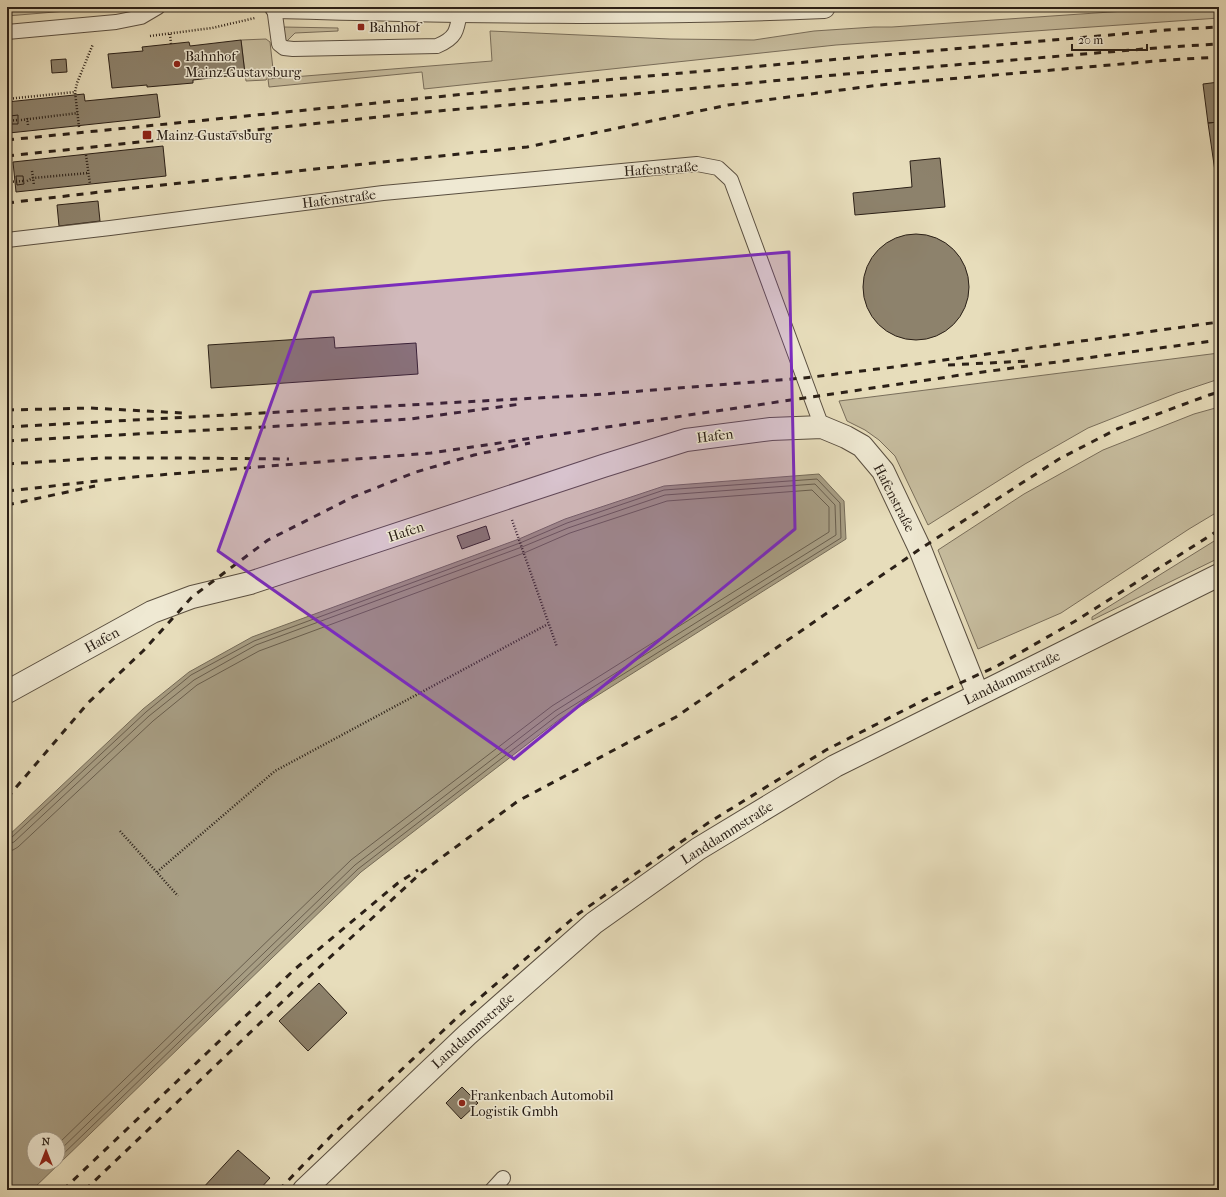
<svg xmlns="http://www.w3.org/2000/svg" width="1226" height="1197" font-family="'IM FELL French Canon',serif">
<rect width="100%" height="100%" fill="#e7ddbb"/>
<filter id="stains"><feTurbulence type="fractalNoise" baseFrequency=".005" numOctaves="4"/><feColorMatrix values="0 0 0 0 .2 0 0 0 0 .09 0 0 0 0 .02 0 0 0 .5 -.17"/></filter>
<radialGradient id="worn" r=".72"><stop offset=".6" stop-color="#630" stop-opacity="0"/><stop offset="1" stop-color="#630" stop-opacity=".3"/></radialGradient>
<path fill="#c7bd9f" stroke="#796e5b" d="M7,7H102V8L7,16Z
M1183,7H1219V18L836,45L424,89L422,72L269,87L268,79L492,61L490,31L670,39L754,40L814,31L874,27H892Z
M283,27L338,28V31L295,33L286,42Z
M266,39L270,42L273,69L266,80L246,81L241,40Z
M1219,353V379L1177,393L1088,428L1025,464L928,525L895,456L879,440L865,430L847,421L839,401Z
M1219,407V511L1189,529L1061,613L978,649L938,550L1024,494L1103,450L1194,414Z
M1219,538V558L1092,620V617Z"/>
<path fill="#a79d83" stroke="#756b58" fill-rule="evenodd" d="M819,474L844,501L846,539L560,719L361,872L32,1190H7V837L143,709L189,672L252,637L519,539L565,519L664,486ZM34,1139H58V1163H34Z"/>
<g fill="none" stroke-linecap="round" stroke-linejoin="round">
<path stroke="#695e4d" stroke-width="1" d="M7,839L11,838L146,712L191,675L254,641L520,543L567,523L664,490L817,479L840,503L841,538L558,715L358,869L58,1159
M7,845L14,842L149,716L194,680L256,645L522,547L568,528L665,495L815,484L835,505L836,535L555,711L355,865L58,1152
M7,851L13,850L18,847L153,721L197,685L259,651L524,553L570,533L667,501L812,490L829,507V532L552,706L351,860L58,1144"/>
</g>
<path fill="#8d826c" stroke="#2b2017" d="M241,40L245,74L193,80V83L147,87V85L112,88L108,54L143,51L142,47L189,42L190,46Z
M66,59L67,72L52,73L51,60Z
M1219,82V122L1208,123L1203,84Z
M84,94L85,101L157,94L160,117L9,133L7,102Z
M18,115V124H11L10,116Z
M1219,122V199L1208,123Z
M163,146L166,176L16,192L13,162Z
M940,158L945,207L855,215L853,193L912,187L910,161Z
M16,176H23L24,184L17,185Z
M98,201L100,221L59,226L57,205Z
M863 287a53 53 0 1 1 106 0a53 53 0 1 1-106 0Z
M334,337L335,348L416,343L418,374L211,388L208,345Z
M486,526L490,539L462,549L457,536Z
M319,983L347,1013L308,1051L279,1021Z
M462,1087L478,1103L461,1119L446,1103Z
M238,1150L270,1178L259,1190H201Z"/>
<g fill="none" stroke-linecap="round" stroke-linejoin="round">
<g stroke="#5a4f40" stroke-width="16">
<path id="lane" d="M274,7L279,44L284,48L293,49L437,46C456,38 457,31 460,12
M7,32L116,22L141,17L158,7
M7,240L110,228L383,193L697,164L718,168L731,180L822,427
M492,1190L503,1178"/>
</g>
<g stroke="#5a4f40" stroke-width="24">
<path id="street" d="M276,7C459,12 641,15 824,7
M7,692L152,612L192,597L250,583L603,466L686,440L771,429L822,427L846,437L862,446L883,471L920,549L978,695
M304,1190L467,1035L594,923L698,849L835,766L1219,575"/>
</g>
<path stroke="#2b2017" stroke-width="2.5" stroke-dasharray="1 2" stroke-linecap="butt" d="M170,34L171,44
M150,36L212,28L255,18
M7,99L75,92
M27,118L28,125
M21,120L78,113
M7,121L18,120
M79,127L75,92L77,83L93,44
M86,155L90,184
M32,171L34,185
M27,181L33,178L88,173
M7,182L24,181
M512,520L557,647
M120,831L178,896
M157,872L275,771L548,624"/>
<use href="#lane" stroke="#efe9d3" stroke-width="14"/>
<use href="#street" stroke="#efe9d3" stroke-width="22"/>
<path stroke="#2b2017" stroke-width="3" stroke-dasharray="7 7" stroke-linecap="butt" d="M7,140L615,79L1166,30L1219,27
M7,156L426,112L613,96L846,74L1168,47L1219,44
M7,203L134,188L527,147L728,105L879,85L1168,60L1219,57
M948,365L1028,361
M7,410L90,408L184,413
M7,427L591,395L804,378L894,367L1219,322
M7,441L410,419L521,404
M7,464L101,458H175L289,459
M7,491L134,477L431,453L961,375L1219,340
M7,505L95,486
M7,798L88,703L143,651L192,597L268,540L353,497L416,472L474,455L530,443
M63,1190L295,969L398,883L418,870
M85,1190L300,985L422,872L518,801L676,717L920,549L1059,459L1117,429L1209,395L1219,392
M279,1190L333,1134L462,1013L578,914L708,823L826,750L932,696L997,666L1077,620L1219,530"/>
</g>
<path fill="#7b2cbf" fill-opacity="0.2" stroke="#7b2cbf" stroke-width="3" stroke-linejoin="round" d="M789,252L795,529L514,759L218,551L311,292Z"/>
<g fill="#8f2418" stroke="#efe9d3" stroke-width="1.5">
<rect x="357" y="23" width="8" height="8" rx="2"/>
<circle cx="177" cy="64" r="4"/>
<rect x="142" y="130" width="10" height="10" rx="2"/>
<circle cx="462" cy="1103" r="4"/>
</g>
<g text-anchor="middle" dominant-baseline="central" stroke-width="3" stroke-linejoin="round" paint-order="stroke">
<g font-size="14" fill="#2b2017" stroke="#efe9d3" text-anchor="start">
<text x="369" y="27">Bahnhof</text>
<text x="185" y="56">Bahnhof<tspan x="185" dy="16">Mainz-Gustavsburg</tspan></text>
<text x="156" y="135">Mainz-Gustavsburg</text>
<text x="470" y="1095">Frankenbach Automobil<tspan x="470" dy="16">Logistik Gmbh</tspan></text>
</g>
<g font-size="14" fill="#2b2017" stroke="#efe9d3">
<text transform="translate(661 169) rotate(-4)">Hafenstraße</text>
<text transform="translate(339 199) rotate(-7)">Hafenstraße</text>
<text transform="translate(715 436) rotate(-7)">Hafen</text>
<text transform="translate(894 498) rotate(63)">Hafenstraße</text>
<text transform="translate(406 532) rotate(-18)">Hafen</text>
<text transform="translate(102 640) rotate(-29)">Hafen</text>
<text transform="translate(1012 678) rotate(-26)">Landdammstraße</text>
<text transform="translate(727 833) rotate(-32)">Landdammstraße</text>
<text transform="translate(473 1031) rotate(-42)">Landdammstraße</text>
</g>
</g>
<rect width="1226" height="1197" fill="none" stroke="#e7ddbb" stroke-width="24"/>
<rect x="8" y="8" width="1210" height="1181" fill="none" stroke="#2b2017" stroke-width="2"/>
<rect x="12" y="12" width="1202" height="1173" fill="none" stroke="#2b2017"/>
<g transform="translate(46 1151)"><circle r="19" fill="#efe9d3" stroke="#a19988"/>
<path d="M0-3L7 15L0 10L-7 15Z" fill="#8f2418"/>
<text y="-6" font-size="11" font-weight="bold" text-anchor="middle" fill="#2b2017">N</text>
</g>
<path d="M1072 44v6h75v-6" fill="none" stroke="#2b2017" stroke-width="2"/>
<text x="1078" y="44" font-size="12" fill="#2b2017" stroke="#efe9d3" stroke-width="3" paint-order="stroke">20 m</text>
<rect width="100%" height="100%" filter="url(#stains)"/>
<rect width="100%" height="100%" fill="url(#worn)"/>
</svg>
